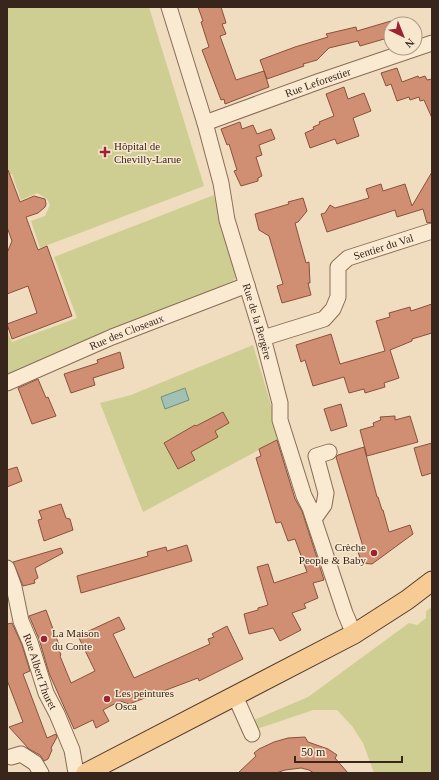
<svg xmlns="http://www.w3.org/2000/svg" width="439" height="780" font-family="'Times New Roman',serif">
<rect width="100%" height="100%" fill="#f0dcbf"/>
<path fill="#cece92" d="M7,7H149L204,186L40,248L31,221L45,216L50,205L47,199L37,193L21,200L12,174L7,176Z
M214,195L237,277L233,281L7,376V330L12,342L77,318L54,257Z
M253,345L281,438L143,512L100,403L131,395Z
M432,607V773H374L363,743L352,726L337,710H313L257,729L254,720L308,697L409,623L417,625L426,618V611Z"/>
<path fill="#a2c1b5" stroke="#699082" d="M185,388L189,400L165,409L161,397Z"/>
<path fill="#d08f73" stroke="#8a513b" d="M198,7H221L226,23L222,24L226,34L220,36L236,80L264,71L269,87L225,104L224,99L221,100L202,50L209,47L201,22L203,21Z
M391,21V37L360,46L358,41L329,48L317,60L303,64L304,66L267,79L260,60L295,47L328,37L326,34L356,27L357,31Z
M397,68L402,82L418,76L419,78L425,76L427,80L432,79V118L424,100L420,101L419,97L410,100L409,97L397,101L391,84L386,86L381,73Z
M344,87L348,99L364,93L371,111L353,118L359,136L337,144L335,139L310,148L305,133L314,129L313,127L320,124L319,122L334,116L326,94Z
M240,122L242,129L253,125L257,134L271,129L275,139L259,145L262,155L256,157L262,176L258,178V181L241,186L234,171L237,170L229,144L227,145L221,129Z
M7,170H8L20,202L34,196L45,199L46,204L45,207L38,213L26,217L38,250L47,246L72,316L12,339L7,324L37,313L28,286L7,294V253L12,241L7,227Z
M432,172V222L427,223L423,209L397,217L395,210L327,232L321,214L325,213L330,205L335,208L369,198L366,189L381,184L383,191L405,184L412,206Z
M303,198L307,211L298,222L295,223L306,263L309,262L310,283H308L311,295L282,303L277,286L283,284L269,236L259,230L255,214L289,204L288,202Z
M432,304V333L412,339V341L390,350L399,378L384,383L385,387L365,393L364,389L349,393L344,377L313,386L305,360L301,362L296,345L331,334L340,364L385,351L376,321L390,317L389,313L410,307L411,311Z
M120,352L124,368L93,378L95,385L71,393L64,374L98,363L97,360Z
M38,379L46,398L48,397L56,416L32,424L18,388Z
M341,404L347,426L331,431L324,409Z
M223,412L229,423L215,431L218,437L191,452L195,460L178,469L164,443L195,425L196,426Z
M395,416V420L410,416L418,442L367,456L360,430L374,426L373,423L381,420L380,417Z
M277,440L295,499L302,511L324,580L313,583L318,598L304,604L306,608L292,613L301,630L280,641L273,628L249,634L244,614L258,610V608L268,605L257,567L268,564L274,583L307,572L295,539L288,541L281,522L276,523L256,458L261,456L259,449Z
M432,443V473L422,476L414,448Z
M364,447L377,497H378L382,510H383L389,532L410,525L413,534L372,564L362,563L358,552L364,550L336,457L338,455Z
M17,467L22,481L7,487V470Z
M61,504L66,518L70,519L73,530L44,541L38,520L42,519L39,511Z
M187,545L192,561L81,593L77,576L148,556L147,552L166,547L167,551Z
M61,548L63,553L35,568L38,578L34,580L35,583L23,586L13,562Z
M46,610L59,645H57L61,655L60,656L71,683L95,671L78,636L119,617L125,629L113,634L134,678L210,644L208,639L214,637L212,634L227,626L243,659L199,681L198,678L129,704L120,701L103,710L109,721L96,728L93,720L74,729L49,673L39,639L30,618L29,616Z
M12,623L22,645L30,671L23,674L47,738L56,734L57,737L51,748L52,750L48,759L44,761L40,755L29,749L9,727L23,722L7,680V624Z
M305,737L308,742L328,749L337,755L335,758L348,773H314L309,770L301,768L285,770L276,773H238L256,756L254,753L259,749L274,742L288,738Z"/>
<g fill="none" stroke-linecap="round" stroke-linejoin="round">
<g stroke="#896c56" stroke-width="17">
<g id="minor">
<path id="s1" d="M169,7L205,123L221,183L227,220L263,338L280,403V420L304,496L310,508L345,613L354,634"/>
<path id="s2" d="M205,123L320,81L432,43"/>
<path id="s3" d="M263,338L324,319L333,309L338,297V267L348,258L432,231"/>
<path id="s4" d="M7,383L112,337L247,285"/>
<path d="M314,519L324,505L326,493L316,456L329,452"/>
<path id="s5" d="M7,568L14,587L21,621L30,642L46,693L57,714L72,750L76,773"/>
<path d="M235,696L252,734"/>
<path d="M11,757L21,754L35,763L41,773"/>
</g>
</g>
<g stroke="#573a2b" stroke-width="21">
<path id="major" d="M86,773L354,634L407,600L432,581"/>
</g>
<use href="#minor" stroke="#faead2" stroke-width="15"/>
<use href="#major" stroke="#f6cc94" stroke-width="19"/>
</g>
<g fill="#9c2332" stroke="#f7e7cf" stroke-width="1.5">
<path d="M103 146h4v4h4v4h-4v4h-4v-4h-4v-4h4z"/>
<circle cx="374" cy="553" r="4"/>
<circle cx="44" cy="639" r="4"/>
<circle cx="107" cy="699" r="4"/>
</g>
<g text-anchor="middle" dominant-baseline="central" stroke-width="3" stroke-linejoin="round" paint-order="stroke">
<g font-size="11" fill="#38261c" stroke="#f7e7cf">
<text stroke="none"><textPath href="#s2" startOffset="120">Rue Leforestier</textPath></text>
<text stroke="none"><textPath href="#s3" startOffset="171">Sentier du Val</textPath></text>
<text stroke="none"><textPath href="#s1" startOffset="327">Rue de la Bergère</textPath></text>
<text stroke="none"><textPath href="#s4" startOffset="130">Rue des Closeaux</textPath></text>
<text stroke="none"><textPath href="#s5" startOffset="109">Rue Albert Thuret</textPath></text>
</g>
<g font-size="11" fill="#38261c" stroke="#f7e7cf" text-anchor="start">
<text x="114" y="146">Hôpital de<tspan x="114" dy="13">Chevilly-Larue</tspan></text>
<text x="366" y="547" text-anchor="end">Crèche<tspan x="366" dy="13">People &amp; Baby</tspan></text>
<text x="52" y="633">La Maison<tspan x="52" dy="13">du Conte</tspan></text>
<text x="115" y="693">Les peintures<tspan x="115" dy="13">Osca</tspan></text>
</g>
</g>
<rect width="439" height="780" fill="none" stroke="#38261c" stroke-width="16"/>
<g transform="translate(403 36) rotate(137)"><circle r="19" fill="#f7e7cf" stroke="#ab9a87"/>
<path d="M0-3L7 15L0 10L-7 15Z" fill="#9c2332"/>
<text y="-6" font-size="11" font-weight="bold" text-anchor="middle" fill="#38261c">N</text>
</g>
<path d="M295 756v6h107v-6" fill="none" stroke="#38261c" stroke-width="2"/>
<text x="301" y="756" font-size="12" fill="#38261c" stroke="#f7e7cf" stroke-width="3" paint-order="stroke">50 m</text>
</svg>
